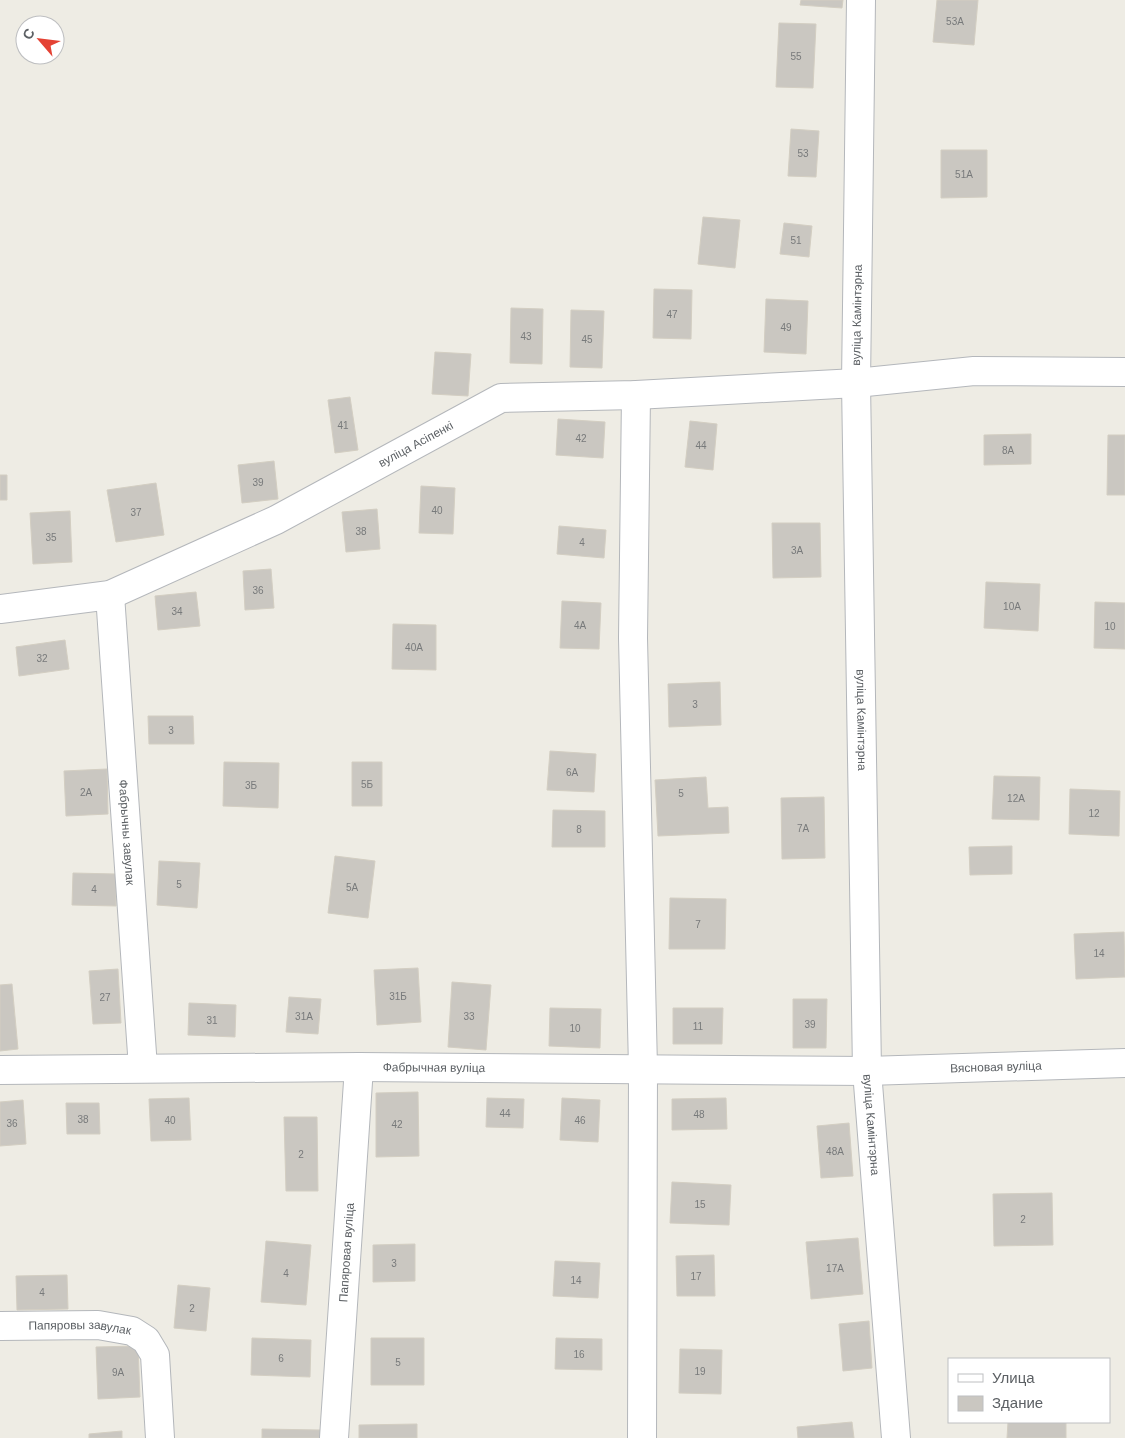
<svg xmlns="http://www.w3.org/2000/svg" width="1125" height="1438" font-family="Helvetica,sans-serif">
<rect width="100%" height="100%" fill="#eeece4"/>
<path fill="#cac7c1" stroke="#d3cec2" d="M801,0H843L842,8L800,5Z
M937,0H978L974,45L933,42Z
M779,23L816,24L813,88L776,87Z
M791,129L819,131L816,177L788,176Z
M941,150H987V197L941,198Z
M703,217L740,220L735,268L698,264Z
M784,223L812,226L809,257L780,254Z
M654,289L692,290L691,339L653,338Z
M766,299L808,301L806,354L764,352Z
M511,308L543,309L542,364L510,363Z
M571,310L604,311L602,368L570,367Z
M435,352L471,354L468,396L432,394Z
M350,397L358,450L335,453L328,400Z
M558,419L605,422L603,458L556,455Z
M690,421L717,424L713,470L685,467Z
M1031,434V464L984,465V435Z
M1108,435H1125V495H1107Z
M274,461L278,499L242,503L238,465Z
M0,475H7V500H0Z
M156,483L164,535L116,542L107,490Z
M421,486L455,488L453,534L419,533Z
M377,509L380,549L346,552L342,512Z
M70,511L72,562L33,564L30,513Z
M772,523H820L821,577L773,578Z
M559,526L606,530L604,558L557,554Z
M271,569L274,608L245,610L243,571Z
M986,582L1040,584L1038,631L984,628Z
M196,592L200,626L158,630L155,596Z
M562,601L601,603L599,649L560,648Z
M1095,602L1125,603V649L1094,648Z
M393,624L436,625V670L392,669Z
M65,640L69,669L19,676L16,647Z
M720,682L721,725L669,727L668,684Z
M148,716H193L194,744H149Z
M550,751L596,754L594,792L547,790Z
M224,762L279,763L278,808L223,806Z
M352,762H382V806H352Z
M107,769L108,814L66,816L64,771Z
M994,776L1040,777L1039,820L992,819Z
M706,777L708,808L728,807L729,833L658,836L655,780Z
M1070,789L1120,791L1119,836L1069,834Z
M824,797L825,858L782,859L781,798Z
M553,810L605,811V847H552Z
M1012,846V874L970,875L969,847Z
M335,856L375,861L368,918L328,913Z
M159,861L200,863L197,908L157,905Z
M73,873L116,874V906L72,905Z
M670,898L726,899L725,949H669Z
M1124,932L1125,977L1076,979L1074,934Z
M418,968L421,1022L377,1025L374,970Z
M118,969L121,1023L93,1024L89,971Z
M452,982L491,985L486,1050L448,1047Z
M12,984L18,1049L0,1051V985Z
M289,997L321,999L318,1034L286,1032Z
M793,999H827L826,1048H793Z
M189,1003L236,1005L235,1037L188,1035Z
M550,1008L601,1009L600,1048L549,1046Z
M673,1008H723L722,1044H673Z
M418,1092L419,1156L376,1157V1093Z
M189,1098L191,1140L151,1141L149,1099Z
M487,1098L524,1099L523,1128L486,1127Z
M562,1098L600,1100L598,1142L560,1140Z
M726,1098L727,1129L672,1130V1099Z
M23,1100L26,1144L0,1146V1102Z
M66,1103H99L100,1134H67Z
M284,1117H317L318,1191H286Z
M849,1123L853,1176L821,1178L817,1126Z
M672,1182L731,1185L729,1225L670,1223Z
M1052,1193L1053,1245L994,1246L993,1194Z
M858,1238L863,1294L811,1299L806,1242Z
M266,1241L311,1245L306,1305L261,1302Z
M415,1244V1281L373,1282V1245Z
M714,1255L715,1296H677L676,1256Z
M555,1261L600,1263L598,1298L553,1296Z
M67,1275L68,1309L17,1310L16,1276Z
M178,1285L210,1288L206,1331L174,1328Z
M869,1321L872,1368L843,1371L839,1324Z
M252,1338L311,1340L310,1377L251,1375Z
M371,1338H424V1385H371Z
M556,1338L602,1339V1370L555,1369Z
M138,1346L140,1397L98,1399L96,1347Z
M680,1349L722,1350L721,1394L679,1393Z
M852,1422L854,1438H798L797,1427Z
M1008,1422H1066V1438H1007Z
M417,1424V1438H359V1425Z
M262,1429L320,1430V1438H262Z
M122,1431V1438H89V1434Z"/>
<g fill="none" stroke-linecap="round" stroke-linejoin="round">
<g stroke="#b4b7bb" stroke-width="30">
<g id="minor">
<path id="s1" d="M861,0L856,383L867,1071L896,1438"/>
<path d="M636,395L633,638L643,1068L642,1438"/>
<path id="s2" d="M110,595L143,1068"/>
<path id="s3" d="M0,609L110,595L276,520L501,398L636,395L856,383L974,371L1125,372"/>
<path id="s4" d="M0,1070L359,1067L867,1071L1125,1063"/>
<path id="s5" d="M0,1326L98,1325L132,1331L146,1340L155,1355L160,1438"/>
<path id="s6" d="M334,1438L359,1067"/>
</g>
</g>
<use href="#minor" stroke="#fff" stroke-width="28"/>
</g>
<g text-anchor="middle" dominant-baseline="central" stroke-width="5" stroke-linejoin="round" paint-order="stroke">
<g font-size="10" fill="#787a7b">
<text x="955" y="21">53А</text>
<text x="796" y="56">55</text>
<text x="803" y="153">53</text>
<text x="964" y="174">51А</text>
<text x="796" y="240">51</text>
<text x="672" y="314">47</text>
<text x="786" y="327">49</text>
<text x="526" y="336">43</text>
<text x="587" y="339">45</text>
<text x="343" y="425">41</text>
<text x="581" y="438">42</text>
<text x="701" y="445">44</text>
<text x="1008" y="450">8А</text>
<text x="258" y="482">39</text>
<text x="437" y="510">40</text>
<text x="136" y="512">37</text>
<text x="361" y="531">38</text>
<text x="51" y="537">35</text>
<text x="582" y="542">4</text>
<text x="797" y="550">3А</text>
<text x="258" y="590">36</text>
<text x="1012" y="606">10А</text>
<text x="177" y="611">34</text>
<text x="580" y="625">4А</text>
<text x="1110" y="626">10</text>
<text x="414" y="647">40А</text>
<text x="42" y="658">32</text>
<text x="695" y="704">3</text>
<text x="171" y="730">3</text>
<text x="572" y="772">6А</text>
<text x="367" y="784">5Б</text>
<text x="251" y="785">3Б</text>
<text x="86" y="792">2А</text>
<text x="681" y="793">5</text>
<text x="1016" y="798">12А</text>
<text x="1094" y="813">12</text>
<text x="803" y="828">7А</text>
<text x="579" y="829">8</text>
<text x="179" y="884">5</text>
<text x="352" y="887">5А</text>
<text x="94" y="889">4</text>
<text x="698" y="924">7</text>
<text x="1099" y="953">14</text>
<text x="398" y="996">31Б</text>
<text x="105" y="997">27</text>
<text x="304" y="1016">31А</text>
<text x="469" y="1016">33</text>
<text x="212" y="1020">31</text>
<text x="810" y="1024">39</text>
<text x="698" y="1026">11</text>
<text x="575" y="1028">10</text>
<text x="505" y="1113">44</text>
<text x="699" y="1114">48</text>
<text x="83" y="1119">38</text>
<text x="170" y="1120">40</text>
<text x="580" y="1120">46</text>
<text x="12" y="1123">36</text>
<text x="397" y="1124">42</text>
<text x="835" y="1151">48А</text>
<text x="301" y="1154">2</text>
<text x="700" y="1204">15</text>
<text x="1023" y="1219">2</text>
<text x="394" y="1263">3</text>
<text x="835" y="1268">17А</text>
<text x="286" y="1273">4</text>
<text x="696" y="1276">17</text>
<text x="576" y="1280">14</text>
<text x="42" y="1292">4</text>
<text x="192" y="1308">2</text>
<text x="579" y="1354">16</text>
<text x="281" y="1358">6</text>
<text x="398" y="1362">5</text>
<text x="700" y="1371">19</text>
<text x="118" y="1372">9А</text>
</g>
<g font-size="12" fill="#5c6064" stroke="#fff">
<text transform="translate(857 315) rotate(-89)">вуліца Камінтэрна</text>
<text stroke="none"><textPath href="#s3" startOffset="452">вуліца Асіпенкі</textPath></text>
<text stroke="none"><textPath href="#s1" startOffset="720">вуліца Камінтэрна</textPath></text>
<text stroke="none"><textPath href="#s2" startOffset="238">Фабрычны завулак</textPath></text>
<text stroke="none"><textPath href="#s4" startOffset="996">Вясновая вуліца</textPath></text>
<text stroke="none"><textPath href="#s4" startOffset="434">Фабрычная вуліца</textPath></text>
<text stroke="none"><textPath href="#s1" startOffset="1125">вуліца Камінтэрна</textPath></text>
<text stroke="none"><textPath href="#s6" startOffset="186">Папяровая вуліца</textPath></text>
<text stroke="none"><textPath href="#s5" startOffset="80">Папяровы завулак</textPath></text>
</g>
</g>
<rect x="948" y="1358" width="162" height="65" fill="#ffffff" stroke="#bebfc1"/>
<rect x="958" y="1374" width="25" height="8" fill="#ffffff" stroke="#bebfc1"/>
<text x="992" y="1383" font-size="15" fill="#5c6064">Улица</text>
<rect x="958" y="1396" width="25" height="15" fill="#cac7c1" stroke="#bebfc1"/>
<text x="992" y="1408" font-size="15" fill="#5c6064">Здание</text>
<g transform="translate(40 40) rotate(298)"><circle r="24" fill="#ffffff" stroke="#bebfc1"/>
<path d="M0-4L9 19L0 12L-9 19Z" fill="#e44234"/>
<text y="-8" font-size="14" font-weight="bold" text-anchor="middle" fill="#5c6064">С</text>
</g>
</svg>
